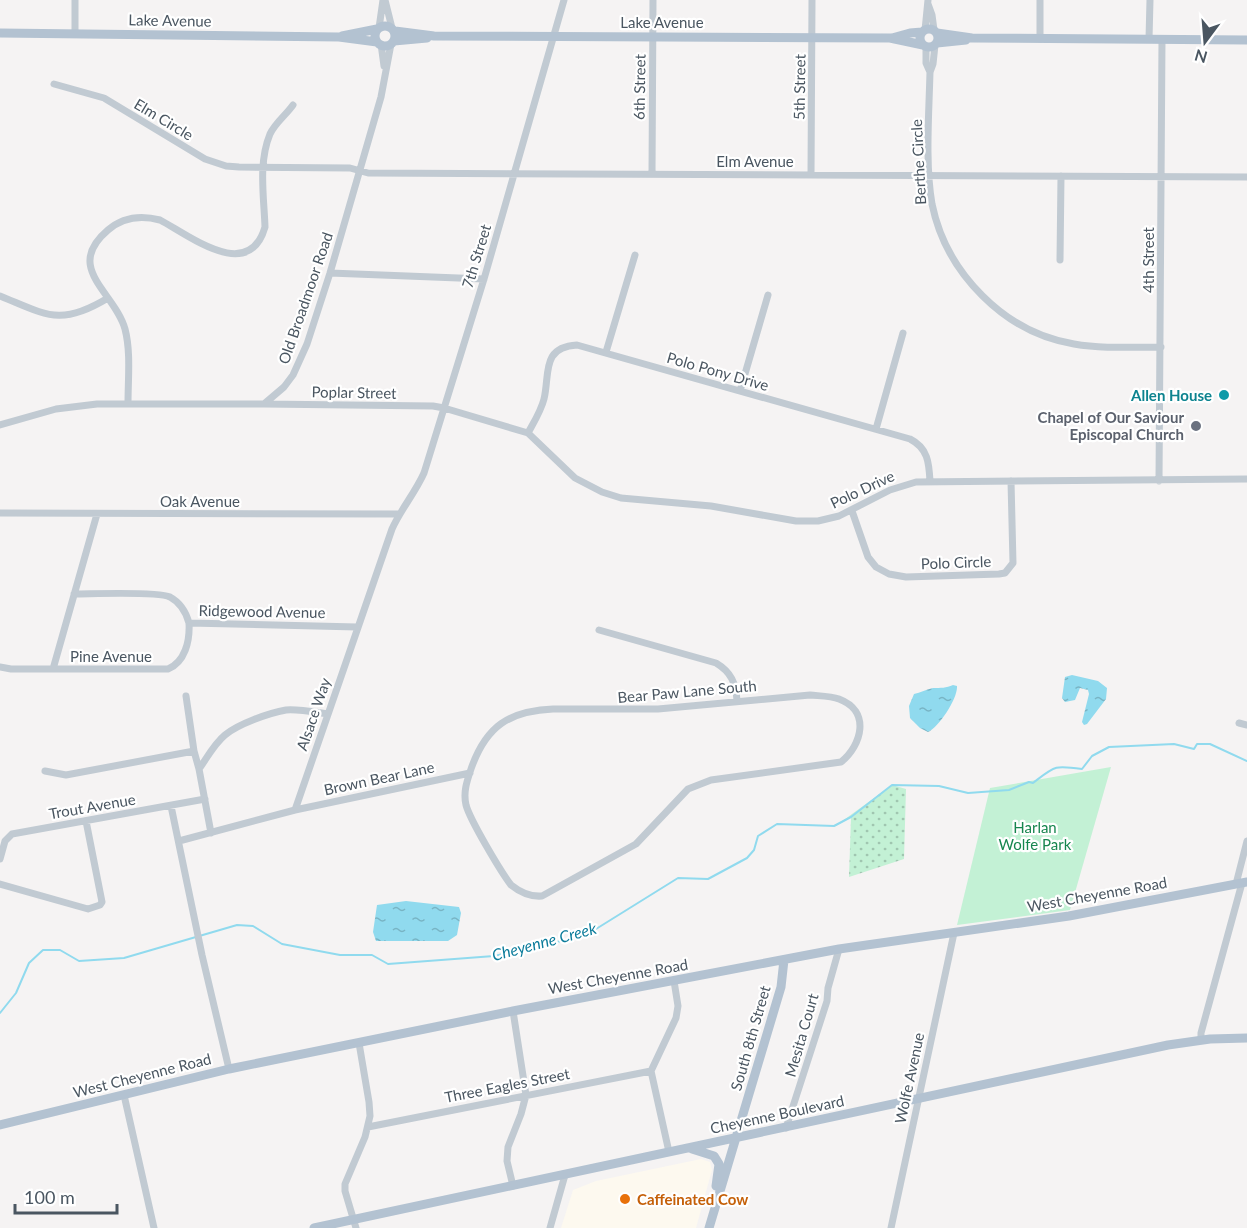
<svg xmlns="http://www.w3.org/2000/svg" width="1247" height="1228" font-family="Lato,sans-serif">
<defs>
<pattern id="grass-dots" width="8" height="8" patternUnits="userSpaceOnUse" patternTransform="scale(1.5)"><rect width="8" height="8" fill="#c3f1d5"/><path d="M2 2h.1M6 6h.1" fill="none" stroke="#a0c6b0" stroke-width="1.8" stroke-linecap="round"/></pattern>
<pattern id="water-ripples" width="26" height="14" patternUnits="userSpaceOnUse" patternTransform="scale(1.5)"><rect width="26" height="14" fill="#90daee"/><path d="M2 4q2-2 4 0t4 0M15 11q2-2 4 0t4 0" fill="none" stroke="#78b4c4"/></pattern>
</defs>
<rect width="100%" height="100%" fill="#f5f3f3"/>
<path fill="#fdf9ef" d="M701,1159L710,1162L712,1170L696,1228H561L573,1190L596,1181Z"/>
<path fill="url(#grass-dots)" d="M892,785L906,789L904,859L849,877L851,817L834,827Z"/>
<path fill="#c3f1d5" d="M1111,767L1070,910L957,925L990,788Z"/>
<path fill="url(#water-ripples)" d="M1072,675L1098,681L1107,688L1106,699L1087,724L1084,725L1082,722L1089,694L1088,690L1080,688L1075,700L1065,702L1062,698L1065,677Z
M953,685L957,686C958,698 939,727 928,732L920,728L910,718L909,706L914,694C920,693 927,689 933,688C941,688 946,688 953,685Z
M406,901L459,907L461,913L457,935L448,941H376L373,932L377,905Z"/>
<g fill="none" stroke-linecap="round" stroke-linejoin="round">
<path stroke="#90daee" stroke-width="2" d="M0,1013L16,993L29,963L43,950H60L79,961L124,958L237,925L253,926L282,944L340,955H372L388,964L494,956L575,938L596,929L678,878L708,879L747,858L754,850L758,836L777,824L834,826L851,817L892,785L939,786L968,793L1009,790L1029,782L1033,783C1055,766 1054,765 1082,769L1092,756L1109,747L1174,744L1194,749L1197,744H1210L1247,761"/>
<path stroke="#c1cad2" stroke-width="7" d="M75,0V34
M385,0L392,28
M928,4L932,15L934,30
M379,28L383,0
M925,30L928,0
M1040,39V0
M1149,39L1150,0
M381,44L384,66
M935,45L933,64L930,72C929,113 925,164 932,204C946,273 1005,333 1074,344C1102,349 1132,347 1161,347
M926,46V63L930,72
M54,84L104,98L205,159L226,166L239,167L350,168L368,173L1247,177
M652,174L653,0
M811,175L812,0
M1060,260L1061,176
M330,273L484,279
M0,296C47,315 60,327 108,298
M606,352L635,255
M740,391L768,295
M128,403C128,379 131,352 125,329C115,292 63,268 108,230C123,217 141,215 160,220C190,236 249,283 265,227C264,197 258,163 270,134C275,123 286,115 293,105
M264,404L433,406L444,408L528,433L575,478L602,492L621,498L711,506L796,521H818L839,516L890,490L916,482L1247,479
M0,425L56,409L97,404H264L284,387L293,375L307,344L330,273L381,97L391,44
M876,429L903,333
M528,433C534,422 541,411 544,399C550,374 541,347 577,345L910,439C928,448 929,463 930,481
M1159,481L1162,39
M852,511L868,557L876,567L889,574L906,577L999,574L1005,573L1013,563L1011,481
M0,513L399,514
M74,594C92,594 157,591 170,597C181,603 186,612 189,623L357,627
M599,630L716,663C731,672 736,683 737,701
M0,667L11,669H168C185,662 190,641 189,623
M53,669L97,514
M810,695C820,696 831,696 839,699C871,711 862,745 841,762L711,780L688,789L636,844L542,896C530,897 521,893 511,885C501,872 470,820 466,805C463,792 467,781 471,769C486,726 509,711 553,709H658Z
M186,696L194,751L199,769
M1239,723L1247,725
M45,771L66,775L194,751
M171,806L202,955L229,1069
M295,810L470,773
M211,833L199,769C207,758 214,744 225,735C238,724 269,713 286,710C299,709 314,712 328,714
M179,841L295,810L392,529C401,509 415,493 424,473L484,279L564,0
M0,859L5,841L12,834L205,799
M0,884L88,909L100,905L102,902L86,821
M1236,884L1247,841
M513,1011L526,1095L521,1114L508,1147L507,1161L513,1186
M1201,1040V1033L1242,883
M124,1095L154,1228
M368,1127L651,1071
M786,1128L827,1001L828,988L839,949
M669,1152L651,1071L676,1018L678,1006L674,981
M356,1228L345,1191V1184L365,1137L370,1116L369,1102L359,1043
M550,1228L565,1175
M891,1228L954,933"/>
<path stroke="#b3c2d1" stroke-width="9" d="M375 36a10 10 0 1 1 20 0a10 10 0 1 1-20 0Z
M920 38a9 9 0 1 1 18 0a9 9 0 1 1-18 0Z
M395,31L434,36L890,38L923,45
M0,33L339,37L377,42
M937,33L972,38L1247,40
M342,36L377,29
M892,38L910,33L922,32
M394,41L427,38
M937,43L966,40
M0,1125L229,1069L513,1011L839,949L1069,916L1247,882
M692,1149L714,1156L719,1164L716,1186
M314,1228L1168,1045L1210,1039L1247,1038
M709,1228L781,987L784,960"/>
</g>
<circle fill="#0f9aa8" stroke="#fff" stroke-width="2" cx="1224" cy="395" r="6"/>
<circle fill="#6b7280" stroke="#fff" stroke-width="2" cx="1196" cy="426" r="6"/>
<circle fill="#e8710a" stroke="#fff" stroke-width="2" cx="625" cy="1199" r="6"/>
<g text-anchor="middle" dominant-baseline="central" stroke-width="4.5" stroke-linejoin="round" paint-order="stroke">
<g font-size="15" fill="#4a5661" stroke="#fff">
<text transform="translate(170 20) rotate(1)">Lake Avenue</text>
<text x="662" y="22">Lake Avenue</text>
<text transform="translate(639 87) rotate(-89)">6th Street</text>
<text transform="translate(799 87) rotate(-89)">5th Street</text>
<text transform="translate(164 119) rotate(31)">Elm Circle</text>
<text x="755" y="161">Elm Avenue</text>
<text transform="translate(918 162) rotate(-93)">Berthe Circle</text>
<text transform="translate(476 256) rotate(-73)">7th Street</text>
<text transform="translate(1148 260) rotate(-90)">4th Street</text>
<text transform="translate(305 298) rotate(-71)">Old Broadmoor Road</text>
<text transform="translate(718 371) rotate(16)">Polo Pony Drive</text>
<text transform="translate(354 392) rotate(1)">Poplar Street</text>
<text transform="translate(862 489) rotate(-25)">Polo Drive</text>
<text x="200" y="501">Oak Avenue</text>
<text transform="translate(956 562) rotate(-2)">Polo Circle</text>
<text transform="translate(262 611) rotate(1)">Ridgewood Avenue</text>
<text x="111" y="656">Pine Avenue</text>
<text transform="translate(687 691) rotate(-5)">Bear Paw Lane South</text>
<text transform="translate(313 714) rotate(-71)">Alsace Way</text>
<text transform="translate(379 778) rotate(-12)">Brown Bear Lane</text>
<text transform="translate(92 806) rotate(-10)">Trout Avenue</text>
<text transform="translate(1097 894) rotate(-10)">West Cheyenne Road</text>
<text transform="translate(618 976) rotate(-10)">West Cheyenne Road</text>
<text transform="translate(801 1035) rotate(-74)">Mesita Court</text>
<text transform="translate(750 1038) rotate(-74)">South 8th Street</text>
<text transform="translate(142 1075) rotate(-14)">West Cheyenne Road</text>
<text transform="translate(909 1078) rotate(-78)">Wolfe Avenue</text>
<text transform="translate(507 1085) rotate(-11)">Three Eagles Street</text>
<text transform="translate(777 1114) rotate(-12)">Cheyenne Boulevard</text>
</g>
<g font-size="15" font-weight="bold" fill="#0d838f" stroke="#fff" text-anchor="end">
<text x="1212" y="395">Allen House</text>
</g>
<g font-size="15" font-weight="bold" fill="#5b616d" stroke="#fff" text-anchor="end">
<text x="1184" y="417">Chapel of Our Saviour<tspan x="1184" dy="17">Episcopal Church</tspan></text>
</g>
<g font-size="15" fill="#17864f" stroke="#fff">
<text x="1035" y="827">Harlan<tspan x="1035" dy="17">Wolfe Park</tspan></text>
</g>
<g font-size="15" font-weight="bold" fill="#c56008" stroke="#fff" text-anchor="start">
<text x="637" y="1199">Caffeinated Cow</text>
</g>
<g font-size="16" font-style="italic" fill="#0c7c9b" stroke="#fff">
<text transform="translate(544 941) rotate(-15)">Cheyenne Creek</text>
</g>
</g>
<g transform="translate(1205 42) rotate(196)" stroke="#ffffff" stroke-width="4.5" paint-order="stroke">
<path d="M0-4.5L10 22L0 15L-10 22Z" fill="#4a5661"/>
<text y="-9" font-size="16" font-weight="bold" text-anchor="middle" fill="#4a5661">N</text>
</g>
<path d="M15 1204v9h102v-9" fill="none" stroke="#4a5661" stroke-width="3"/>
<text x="24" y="1204" font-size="18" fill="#4a5661" stroke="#ffffff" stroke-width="4.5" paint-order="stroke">100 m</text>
</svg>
